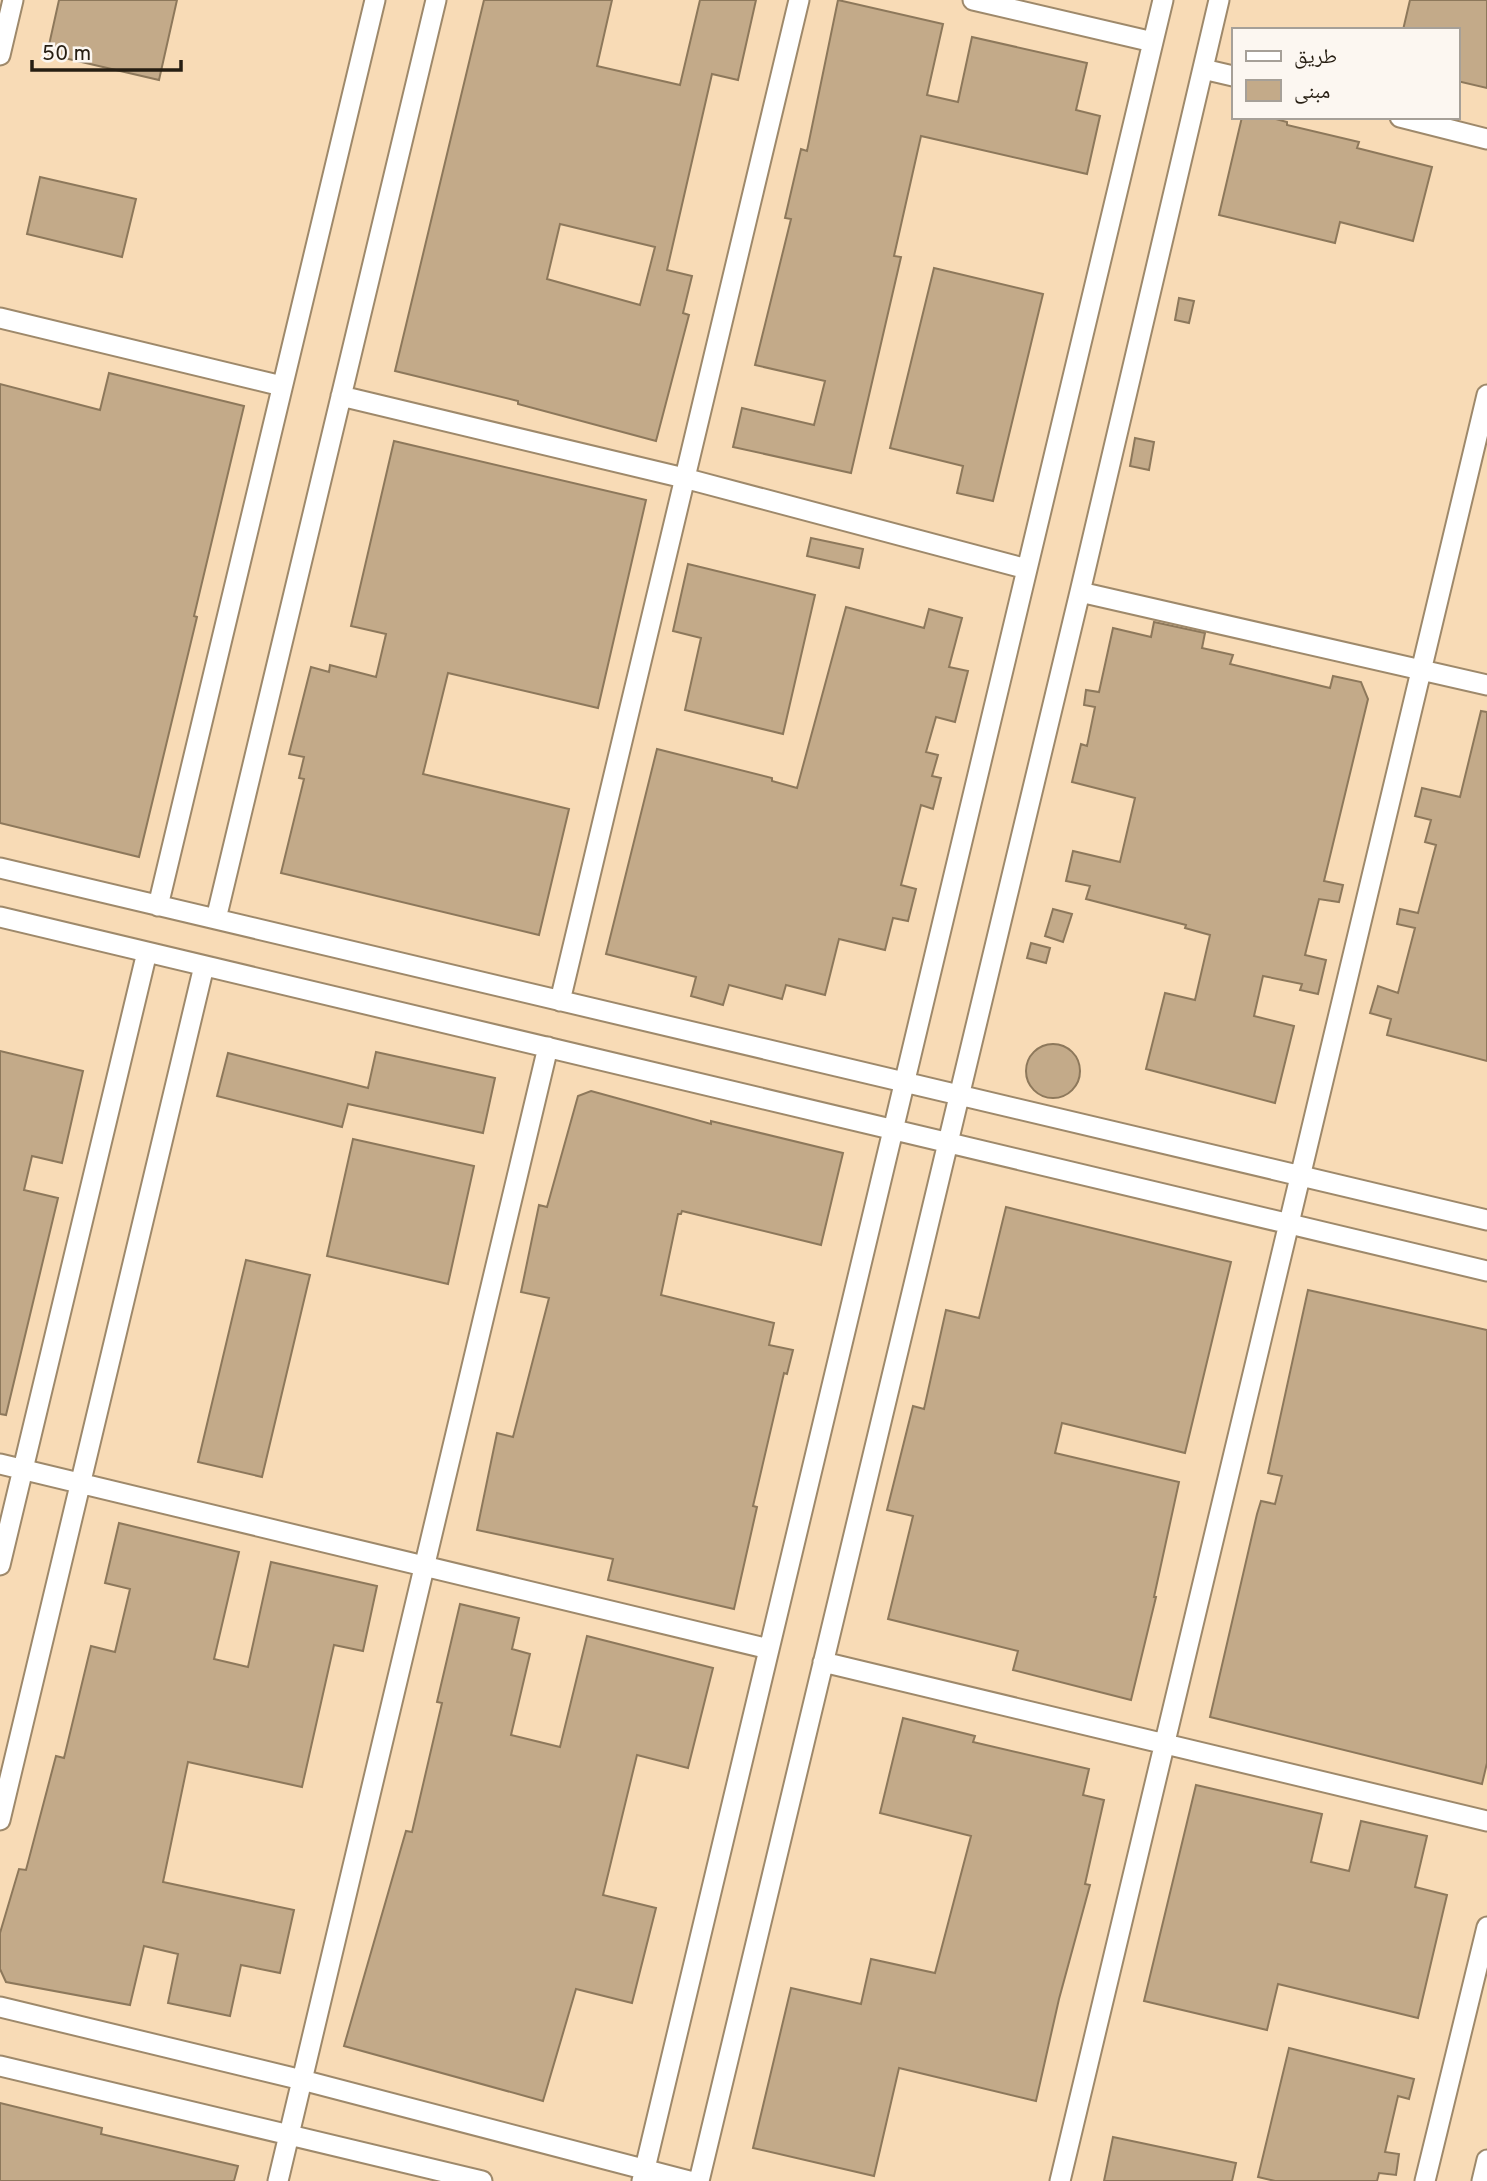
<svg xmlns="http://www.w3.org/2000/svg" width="1487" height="2181" font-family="Overpass,'Noto Naskh Arabic',sans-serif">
<rect width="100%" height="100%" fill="#ffe7c7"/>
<path fill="#f8dbb6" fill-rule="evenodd" d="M0,0H1487V2181H0ZM1233,30H1457V117H1233Z"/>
<path fill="#c3aa89" stroke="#8d785b" stroke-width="2" fill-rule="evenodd" d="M59,0H177L159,80L47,54Z
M484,0H612L597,66L680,85L700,0H756L738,80L712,74L667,270L692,276L683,313L689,315L656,441L518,404V401L395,371ZM560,224L655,247L640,305L547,279Z
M838,0L943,24L927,95L958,102L972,37L1087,63L1076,110L1100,116L1087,174L921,136L894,256L901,257L851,473L733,447L742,408L814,425L825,381L755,365L791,219L785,218L801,149L807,151Z
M1410,0H1487V88L1457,81V30H1403Z
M1242,117H1268L1287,122V125L1359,142L1357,148L1432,167L1413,241L1340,222L1335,243L1219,215Z
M40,177L136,199L122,257L27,234Z
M934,268L1043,294L993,501L957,493L963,466L890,448Z
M1179,298L1194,301L1189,323L1175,320Z
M109,373L244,406L194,616L197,617L139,857L0,823V384L100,410Z
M1135,438L1154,442L1149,470L1130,466Z
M394,441L646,500L598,708L448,673L423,774L569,809L539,935L281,873L304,779L299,778L304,757L289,754L311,667L329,672L330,665L376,677L386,634L351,626Z
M811,538L863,549L859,568L807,556Z
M688,564L815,595L783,734L685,710L701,638L673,631Z
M846,607L924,628L929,609L962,618L949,667L968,671L955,722L936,717L926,752L938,755L932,776L941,778L933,809L921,805L901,885L916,889L908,921L893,918L885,950L839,939L825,995L786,985L782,999L729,985L723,1005L691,996L696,977L606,954L657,749L772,778V781L797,788Z
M1154,622L1205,633L1202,648L1233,655L1230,664L1330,688L1333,676L1361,682L1368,699L1324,881L1343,885L1339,902L1319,899L1305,955L1326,960L1318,994L1300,990L1302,984L1263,976L1254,1016L1294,1026L1275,1103L1146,1069L1165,993L1195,1000L1210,935L1185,928L1186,925L1086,899L1090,886L1066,881L1073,851L1120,862L1135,798L1072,782L1081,744L1087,746L1095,707L1084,705L1086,690L1099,692L1113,628L1151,637Z
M1481,711L1487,712V1061L1387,1035L1391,1019L1370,1013L1378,986L1398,993L1415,928L1397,924L1400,909L1418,913L1436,845L1425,842L1431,820L1415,816L1422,788L1460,797Z
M1053,909L1072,914L1063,942L1045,936Z
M1031,943L1050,948L1046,963L1027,958Z
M1026 1071a27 27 0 1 1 54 0a27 27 0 1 1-54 0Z
M0,1051L83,1071L62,1163L32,1156L24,1190L58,1198L6,1415L0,1414Z
M376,1052L495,1078L483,1133L348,1104L342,1127L217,1096L228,1053L368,1088Z
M591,1091L711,1124V1121L843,1153L821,1245L682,1211L681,1214H678L661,1295L774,1323L769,1345L793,1350L787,1374L784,1373L753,1506L757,1507L734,1609L608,1580L613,1559L477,1530L497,1433L513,1437L549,1298L521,1292L539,1205L547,1207L578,1096Z
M353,1139L474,1166L448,1284L327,1256Z
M1006,1207L1231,1262L1185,1453L1062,1423L1055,1453L1179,1482L1154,1597H1156L1131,1700L1013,1670L1018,1651L888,1619L913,1516L887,1510L913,1406L924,1409L946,1310L979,1318Z
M246,1260L310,1275L262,1477L198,1462Z
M1308,1290L1487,1330V1763L1482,1784L1210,1717L1257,1514L1261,1501L1275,1504L1282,1476L1268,1473Z
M119,1523L239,1552L214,1659L248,1667L271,1562L377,1586L363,1651L334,1645L302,1787L188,1762L163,1882L294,1910L280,1973L241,1965L230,2016L168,2003L178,1954L144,1946L130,2005L6,1982L0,1969V1933L19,1869L26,1870L56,1756L64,1758L91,1646L115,1652L130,1589L105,1583Z
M460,1604L519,1618L512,1649L530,1654L511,1735L560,1747L587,1636L713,1668L688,1768L637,1755L603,1895L656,1908L632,2003L576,1989L543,2101L344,2046L406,1831L412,1832L442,1703L437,1702Z
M903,1718L975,1736L973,1742L1089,1769L1083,1795L1104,1800L1085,1884L1090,1885L1059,1999L1036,2101L899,2068L874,2176L753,2148L791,1988L861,2004L871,1959L935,1973L971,1836L880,1813Z
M1196,1785L1322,1814L1311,1862L1349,1871L1361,1821L1427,1836L1415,1887L1447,1895L1418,2018L1278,1984L1267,2030L1144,2001Z
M1289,2048L1414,2079L1409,2099L1398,2096L1385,2152L1399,2154L1396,2175L1379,2173L1377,2181H1275L1258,2177Z
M0,2103L102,2128L101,2134L238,2166L234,2181H0Z
M1113,2137L1236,2163L1232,2181H1104Z"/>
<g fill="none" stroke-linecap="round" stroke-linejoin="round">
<g stroke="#9e896b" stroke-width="23">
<path id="minor" d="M973,0L1153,42
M0,55L13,0
M1203,69L1233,76
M1400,117L1487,139
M0,318L282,386
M341,396L684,478L1027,569
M1080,592L1487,685
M0,868L1487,1220
M158,906L375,0
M0,917L1487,1271
M216,919L436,0
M560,1001L799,0
M0,1464L769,1649
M0,1565L147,952
M823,1662L1487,1821
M0,1820L204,966
M0,2007L302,2080L689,2181
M0,2066L482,2181
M278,2181L548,1047
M642,2181L1163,0
M699,2181L1080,592L1219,0
M1060,2181L1487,395
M1425,2181L1487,1927
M1482,2181L1487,2160"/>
</g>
<use href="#minor" stroke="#fff" stroke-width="19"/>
</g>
<rect x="1232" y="28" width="228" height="91" fill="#fcf7f1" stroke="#a6a098" stroke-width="2"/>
<rect x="1246" y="51" width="35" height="10" fill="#ffffff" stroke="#a6a098" stroke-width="2"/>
<text x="1294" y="63" font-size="21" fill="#261e12">طريق</text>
<rect x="1246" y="80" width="35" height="21" fill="#c3aa89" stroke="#a6a098" stroke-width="2"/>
<text x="1294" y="98" font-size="21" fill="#261e12">مبنى</text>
<path d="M32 60v10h149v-10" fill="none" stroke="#261e12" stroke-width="3.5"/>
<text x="42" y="60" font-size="21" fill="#261e12" stroke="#fcf7f1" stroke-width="5" paint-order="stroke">50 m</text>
</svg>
